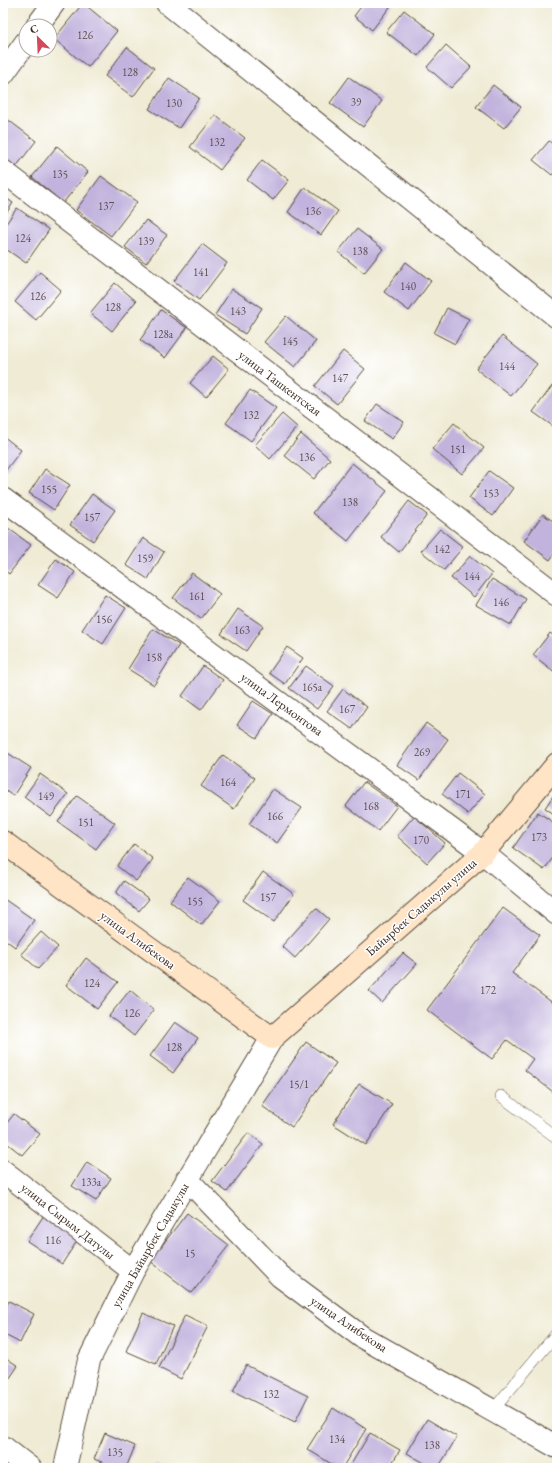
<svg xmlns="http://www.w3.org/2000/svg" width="560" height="1471" font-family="'EB Garamond',serif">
<rect width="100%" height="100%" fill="#fff"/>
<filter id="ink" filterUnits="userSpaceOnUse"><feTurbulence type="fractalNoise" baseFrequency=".025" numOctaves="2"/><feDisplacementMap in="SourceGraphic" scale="8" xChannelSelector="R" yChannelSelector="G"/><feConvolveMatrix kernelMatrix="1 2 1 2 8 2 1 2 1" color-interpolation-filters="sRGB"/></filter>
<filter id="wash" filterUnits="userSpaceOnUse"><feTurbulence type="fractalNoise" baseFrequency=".012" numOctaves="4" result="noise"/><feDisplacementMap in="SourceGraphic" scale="16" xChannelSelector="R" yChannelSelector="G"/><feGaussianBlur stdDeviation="0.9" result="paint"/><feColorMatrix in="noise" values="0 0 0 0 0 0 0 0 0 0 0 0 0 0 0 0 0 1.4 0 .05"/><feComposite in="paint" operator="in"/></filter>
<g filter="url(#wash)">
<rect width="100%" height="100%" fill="#efebd4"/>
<g id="blocks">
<path fill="#c1b3dd" d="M83,3L117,31L88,67L54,39Z
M364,3H393L372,30L354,16Z
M404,10L435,34L418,56L386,32Z
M446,45L471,67L451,88L427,67Z
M127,47L154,68L133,97L105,76Z
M349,77L382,101L363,127L330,103Z
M169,78L199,98L179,128L149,109Z
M493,85L521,107L504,128L476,107Z
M215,115L245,138L220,170L190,147Z
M3,116L36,141L16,167L3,157Z
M549,141L557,147V169L552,175L533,160Z
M57,146L88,172L63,203L32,177Z
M262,160L289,180L273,200L247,180Z
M101,176L137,202L111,236L76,210Z
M305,187L338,211L321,235L288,212Z
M3,196L13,203L3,218Z
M17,208L49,230L26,263L3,247V228Z
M146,220L167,235L146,263L125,247Z
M357,229L383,249L364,273L338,252Z
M202,244L227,263L199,300L174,281Z
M406,262L431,281L409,311L384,292Z
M40,272L61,290L36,320L15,302Z
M115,283L136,301L112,331L90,313Z
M232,289L262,308L245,334L215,315Z
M447,308L469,319L455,344L434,333Z
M161,310L187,328L165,358L140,340Z
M286,316L316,341L295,367L264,342Z
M502,336L537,364L511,396L476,369Z
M343,351L365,369L337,404L315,386Z
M213,356L229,369L206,397L190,383Z
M552,386L557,389V429L533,412Z
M250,390L276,408L251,441L226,423Z
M377,404L404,422L392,439L365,421Z
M282,414L297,427L270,459L255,445Z
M454,423L484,448L462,474L432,449Z
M301,434L330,459L314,479L284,455Z
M3,436L21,450L3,474Z
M352,463L387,491L348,541L313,513Z
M45,469L70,485L54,510L29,493Z
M489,471L513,488L493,516L469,498Z
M92,494L115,510L93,541L70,525Z
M409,501L427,515L399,552L381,537Z
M543,514L557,524V550L550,560L524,541Z
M8,528L31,545L9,574L3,569V536Z
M440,529L463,547L444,570L421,551Z
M143,538L164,552L148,579L126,565Z
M470,556L492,574L474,597L451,578Z
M56,559L75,572L58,598L38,585Z
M192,573L220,594L201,619L173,598Z
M492,579L526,599L511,625L476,605Z
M105,595L126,608L103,644L82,630Z
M238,609L263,626L246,651L221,634Z
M153,629L179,645L154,685L128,669Z
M550,633L557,638V674L533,655Z
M287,647L303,658L285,684L269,673Z
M203,666L223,680L201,710L182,696Z
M306,666L334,686L317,709L289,688Z
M343,689L367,707L352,729L327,711Z
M253,701L273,714L257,738L237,725Z
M426,723L448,739L419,780L397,765Z
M3,750L31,768L13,796L3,789Z
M223,755L255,778L234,809L201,786Z
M458,773L485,794L468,814L442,794Z
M40,774L68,794L51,817L24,797Z
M364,782L397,806L378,831L346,806Z
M273,789L302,808L277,843L249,824Z
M557,790V816L545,808Z
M77,796L115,823L96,849L58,822Z
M538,812L557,825V852L544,870L513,848Z
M414,816L445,843L427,863L397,836Z
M134,844L153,859L136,881L117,866Z
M263,872L294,894L274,922L243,900Z
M188,877L220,901L201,925L170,901Z
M124,881L149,899L139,911L116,893Z
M4,899L34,920L15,947L3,938Z
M316,908L329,919L295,958L282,946Z
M503,908L540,935L512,973L557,1006V1095L525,1070L533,1059L507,1040L492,1059L427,1010Z
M41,932L58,947L38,969L21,954Z
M403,953L417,964L382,1003L369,991Z
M86,958L118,982L97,1009L66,985Z
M130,990L154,1010L134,1036L109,1016Z
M175,1022L198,1038L173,1073L150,1056Z
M306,1042L336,1063L292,1127L262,1106Z
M359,1084L392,1104L366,1145L333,1124Z
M14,1114L40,1134L22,1155L3,1140V1128Z
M248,1133L263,1144L227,1192L212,1181Z
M87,1162L111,1178L96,1201L72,1186Z
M187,1213L229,1245L192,1293L150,1261Z
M44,1215L79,1238L62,1264L27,1241Z
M9,1301L34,1314L20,1343L3,1334V1313Z
M143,1313L173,1326L156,1364L126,1351Z
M185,1315L208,1326L181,1379L159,1368Z
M3,1356L18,1366L3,1388Z
M246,1365L308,1396L295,1422L233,1391Z
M333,1408L366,1429L342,1468H338L307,1449Z
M427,1419L457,1437L438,1468H433L407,1453Z
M105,1433L135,1446L126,1468H117L94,1459Z
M370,1433L400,1450L389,1468H353L350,1466Z
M157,1464L164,1468H154Z"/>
</g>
</g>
<g filter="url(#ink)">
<use href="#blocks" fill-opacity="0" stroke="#564739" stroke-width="1"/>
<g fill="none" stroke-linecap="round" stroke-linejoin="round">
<g stroke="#564739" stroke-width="12">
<path id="lane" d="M501,1096L557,1138
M493,1410L557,1333"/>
</g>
<g stroke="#564739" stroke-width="24">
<path id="street" d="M167,3L557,317
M37,26L54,3
M3,74L26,42
M3,171L557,595
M3,499L483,853L557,914
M3,1171L133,1271
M187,1179L280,1276L362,1337L557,1447
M3,1447L30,1468
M65,1468L89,1360L133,1271L272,1038"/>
</g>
<g stroke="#564739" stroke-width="24">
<path id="secondary" d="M3,842L272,1038L483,853L557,764"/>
</g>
<use href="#lane" stroke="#fff" stroke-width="11"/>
<use href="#street" stroke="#fff" stroke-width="22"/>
<use href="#secondary" stroke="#ffe4c6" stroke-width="22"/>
</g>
</g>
<g text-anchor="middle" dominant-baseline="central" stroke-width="3" stroke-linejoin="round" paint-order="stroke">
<g font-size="11" fill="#5c4c4e">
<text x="85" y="35">126</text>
<text x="130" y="72">128</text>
<text x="356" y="102">39</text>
<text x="174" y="103">130</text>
<text x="217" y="142">132</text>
<text x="60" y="174">135</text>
<text x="106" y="206">137</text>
<text x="313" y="211">136</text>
<text x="23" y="238">124</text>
<text x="146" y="241">139</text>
<text x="360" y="251">138</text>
<text x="201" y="272">141</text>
<text x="408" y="286">140</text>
<text x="38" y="296">126</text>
<text x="113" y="307">128</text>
<text x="238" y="311">143</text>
<text x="163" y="334">128а</text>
<text x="290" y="341">145</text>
<text x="507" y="366">144</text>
<text x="340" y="378">147</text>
<text x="251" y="415">132</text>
<text x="458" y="449">151</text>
<text x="307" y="457">136</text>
<text x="49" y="489">155</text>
<text x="491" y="493">153</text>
<text x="350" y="502">138</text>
<text x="92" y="517">157</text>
<text x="442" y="549">142</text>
<text x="145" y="558">159</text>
<text x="472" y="576">144</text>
<text x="197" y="596">161</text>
<text x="501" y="602">146</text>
<text x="104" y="619">156</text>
<text x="242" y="630">163</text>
<text x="154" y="657">158</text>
<text x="312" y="687">165а</text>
<text x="347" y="709">167</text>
<text x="422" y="752">269</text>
<text x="228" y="782">164</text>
<text x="463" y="794">171</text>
<text x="46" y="796">149</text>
<text x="371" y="806">168</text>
<text x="275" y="816">166</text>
<text x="86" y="822">151</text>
<text x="539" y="837">173</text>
<text x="421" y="840">170</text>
<text x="268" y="897">157</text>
<text x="195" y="901">155</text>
<text x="92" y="983">124</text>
<text x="488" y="990">172</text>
<text x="132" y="1013">126</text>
<text x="174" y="1047">128</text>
<text x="299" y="1084">15/1</text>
<text x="91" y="1182">133а</text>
<text x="53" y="1240">116</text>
<text x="190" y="1253">15</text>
<text x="271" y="1394">132</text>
<text x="337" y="1439">134</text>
<text x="432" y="1445">138</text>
<text x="115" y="1452">135</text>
</g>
<g font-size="13" fill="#3b2a1e" stroke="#fff">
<text transform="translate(280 383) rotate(37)">улица Ташкентская</text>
<text transform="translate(282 704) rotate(36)">улица Лермонтова</text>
<text transform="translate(421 907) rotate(-41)">Байырбек Садыкулы улица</text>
<text transform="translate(138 940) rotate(36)">улица Алибекова</text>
<text transform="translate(68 1221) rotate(38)">улица Сырым Датулы</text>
<text transform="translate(150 1245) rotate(-60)">улица Байырбек Садыкулы</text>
<text transform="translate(349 1324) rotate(34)">улица Алибекова</text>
</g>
</g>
<rect width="560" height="1471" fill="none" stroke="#fff" stroke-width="16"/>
<g transform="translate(38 38) rotate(336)"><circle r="19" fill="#ffffff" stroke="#b1aaa5"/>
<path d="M0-3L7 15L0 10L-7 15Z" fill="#d1495b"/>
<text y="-6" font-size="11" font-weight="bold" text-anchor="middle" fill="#3b2a1e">С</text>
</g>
</svg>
